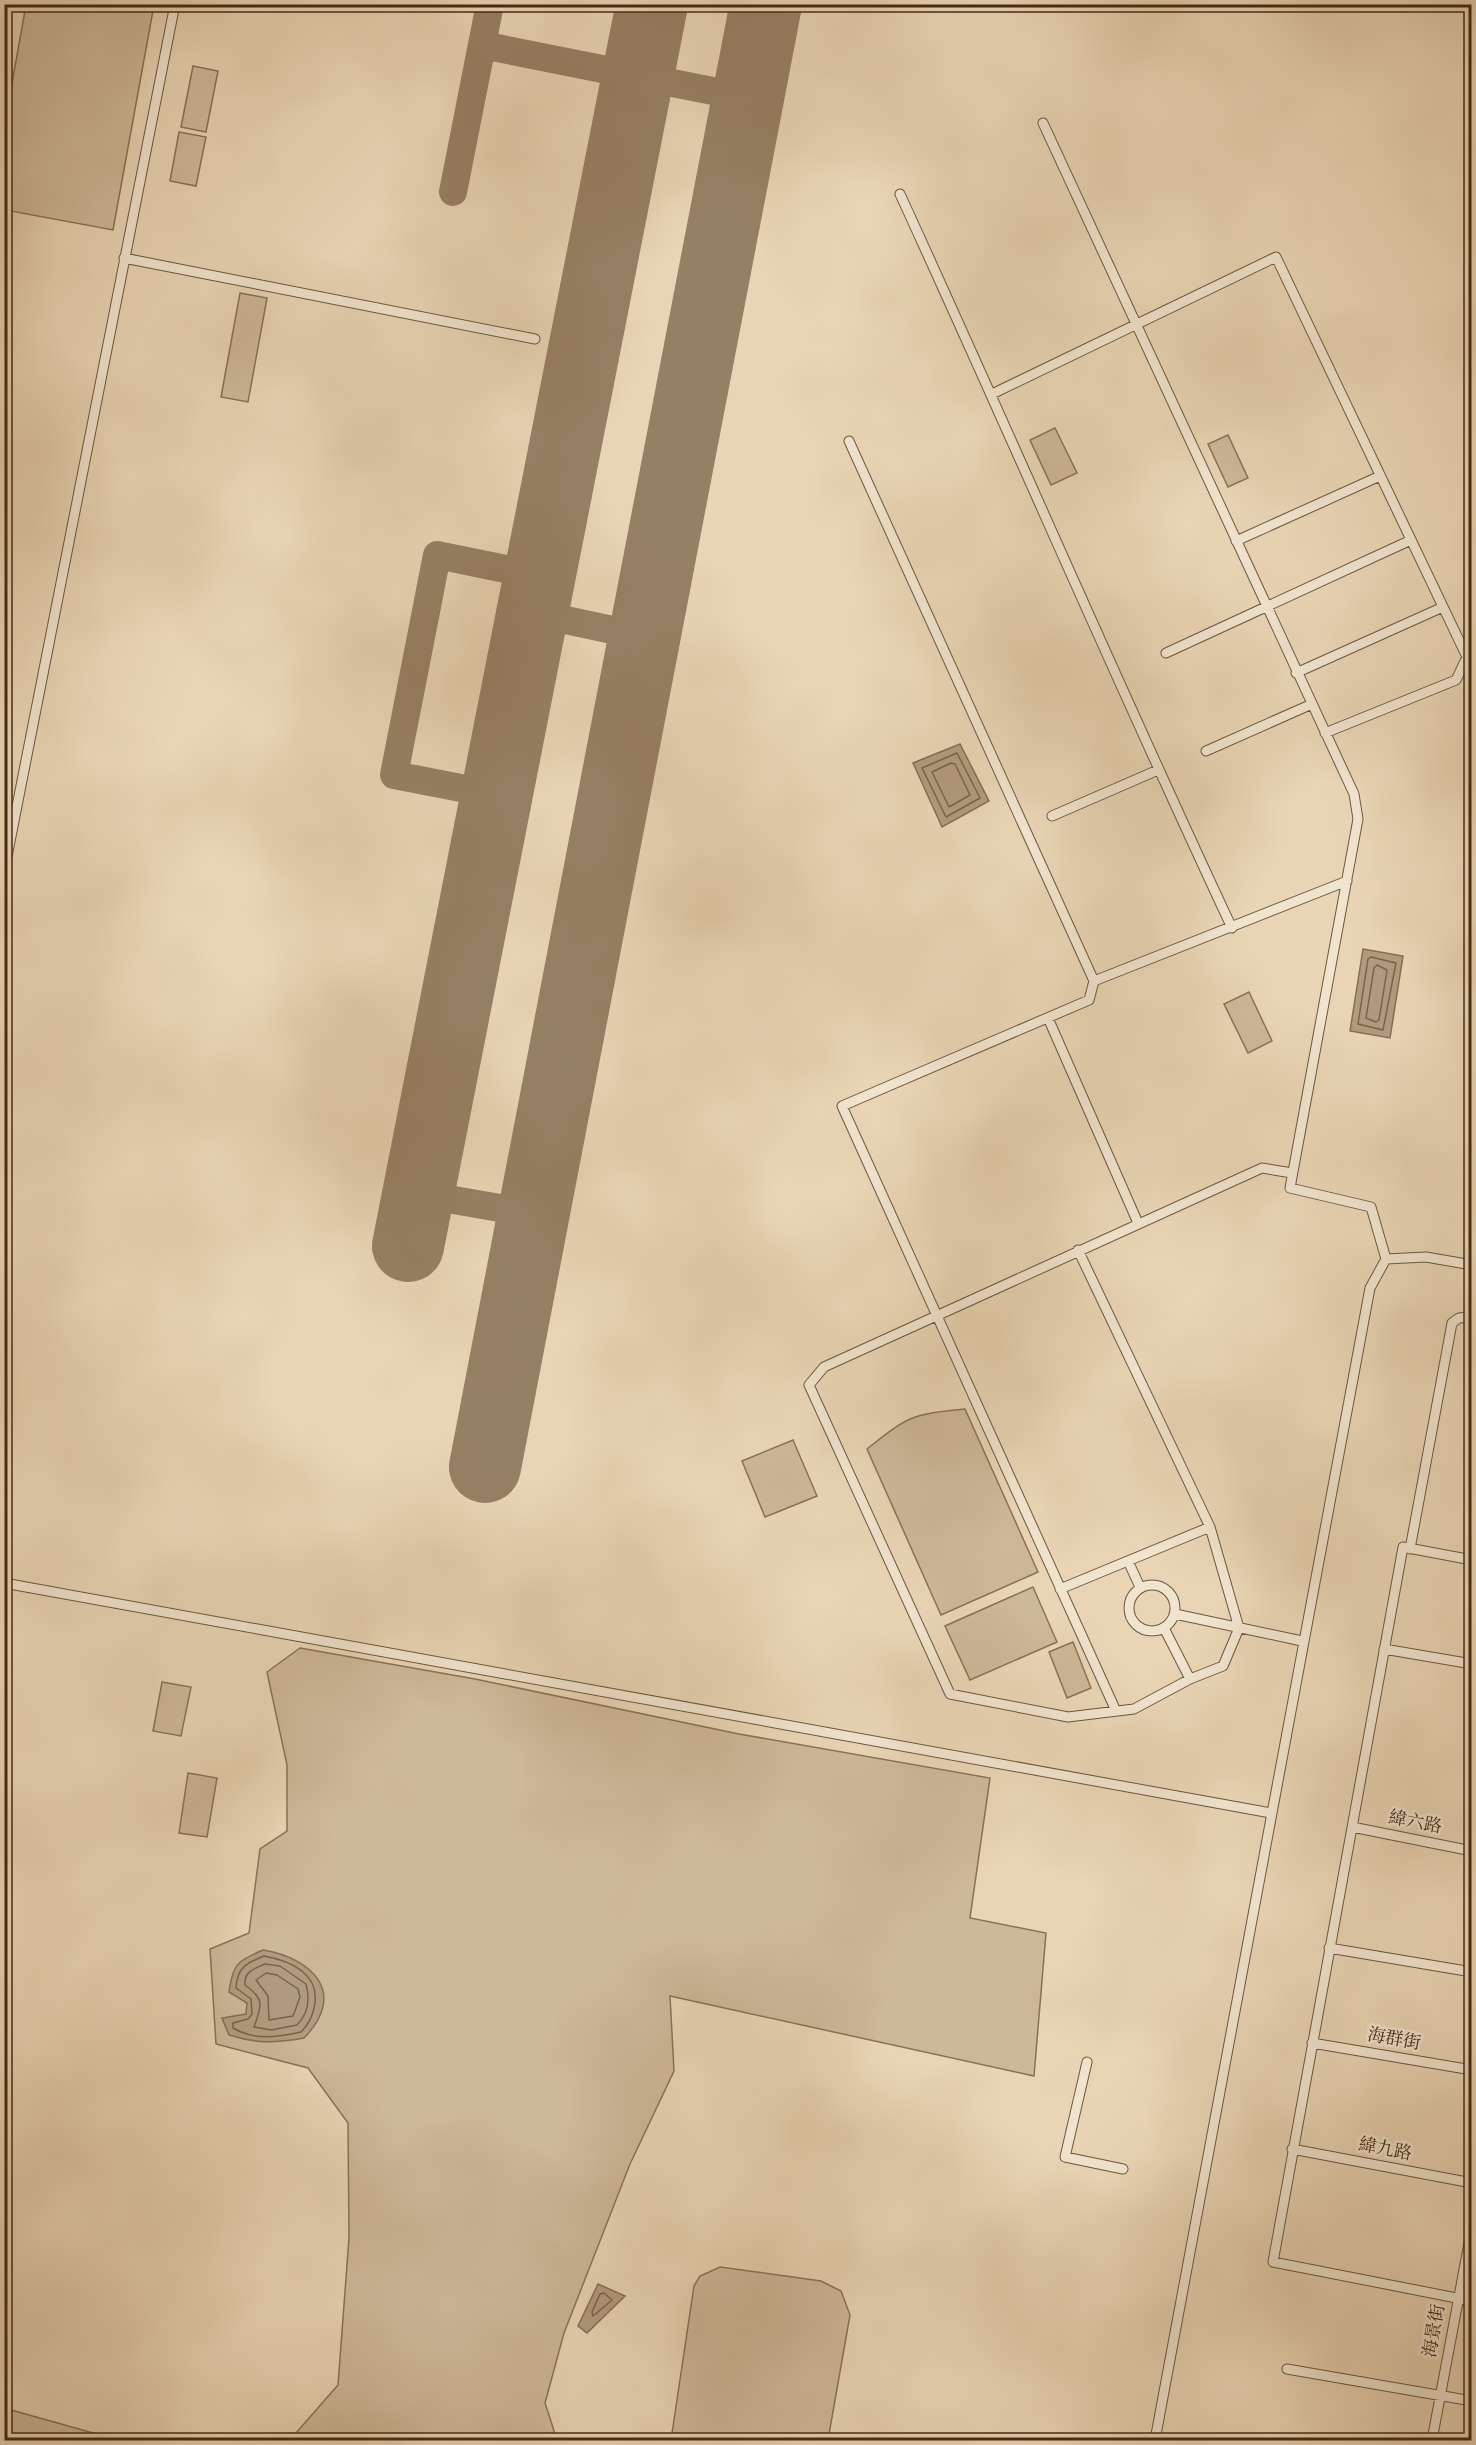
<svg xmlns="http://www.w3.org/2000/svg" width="1476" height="2445" font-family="Vollkorn,'Noto Serif TC',serif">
<rect width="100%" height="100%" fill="#e9d5b5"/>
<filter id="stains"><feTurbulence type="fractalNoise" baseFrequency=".00333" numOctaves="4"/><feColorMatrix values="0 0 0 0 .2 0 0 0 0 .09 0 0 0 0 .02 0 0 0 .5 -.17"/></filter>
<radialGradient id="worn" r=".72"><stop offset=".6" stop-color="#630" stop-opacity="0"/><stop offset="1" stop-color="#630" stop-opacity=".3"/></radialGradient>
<path fill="#cdb899" stroke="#887256" stroke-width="1.5" d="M26,5H154L113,230L5,210V122Z
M193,66L218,71L206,132L181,127Z
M179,132L206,137L196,186L170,181Z
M240,293L267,298L248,402L221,397Z
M1055,428L1077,473L1051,485L1030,440Z
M1228,435L1248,478L1228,487L1208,444Z
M1249,992L1272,1041L1248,1053L1224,1004Z
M965,1409L1038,1572L941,1615L867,1449C908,1416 912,1414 965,1409Z
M793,1440L817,1496L765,1517L742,1461Z
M1033,1587L1057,1642L970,1680L945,1626Z
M1073,1642L1091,1688L1067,1698L1049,1652Z
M300,1648L475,1679L739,1734L990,1778L970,1918L1046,1933L1034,2076L670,1996L674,2071L630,2164L564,2333L545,2403L557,2440H5L4,2408L104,2436L218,2439L296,2433L338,2385L349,2238L348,2123L308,2068L216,2044L210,1949L249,1933L260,1849L287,1831V1765L267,1672Z
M162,1682L191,1687L181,1736L153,1731Z
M188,1773L217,1778L207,1837L179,1833Z
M720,2267L821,2281L841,2291L850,2315L828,2440H671L694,2286L700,2276Z"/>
<path fill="#b19b7e" stroke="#856e53" stroke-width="1.5" d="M960,744L989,801L942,827L913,763Z
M1363,949L1403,956L1390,1038L1350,1031Z
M263,1950C312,1958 348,1993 304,2038C276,2043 257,2044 229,2035L222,2018L246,2014L247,2003L229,1992C233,1963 237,1962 263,1950Z
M598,2284L625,2296L587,2333L578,2326Z"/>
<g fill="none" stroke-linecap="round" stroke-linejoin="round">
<path stroke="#7a6348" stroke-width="1.5" d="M957,753L980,798L946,817L922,768Z
M951,763L955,764L970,795L949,807L932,772Z
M1371,957L1396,963L1383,1030L1358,1024L1368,959Z
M1377,965L1387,970L1379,1020L1376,1022L1366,1018L1374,968Z
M264,1956C292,1961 322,1975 314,2008C312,2018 308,2025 301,2032C278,2037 255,2041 233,2028V2023L248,2019L252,2014L251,1999L236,1988C237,1968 246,1963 264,1956Z
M265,1964L280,1966L306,1984C310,1999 308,2014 297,2025L271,2030L254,2027C261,2006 266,2000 245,1985C244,1971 254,1969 265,1964Z
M266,1973L277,1975L298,1989L300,1997L293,2016L269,2020L268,1996L256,1980Z
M604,2293L612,2300L593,2316L592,2312L600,2294Z"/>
<path stroke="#968064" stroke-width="28" d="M482,45L748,98
M453,192L490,4
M533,613L645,637
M497,795L394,775L437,555L540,576
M419,1194L534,1214"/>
<path stroke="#968064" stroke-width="72" d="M408,1246L652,4
M485,1467L766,4"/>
<g stroke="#6d563c" stroke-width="11">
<path id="street" d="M1043,123L1354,794L1358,819L1290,1188L1371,1207L1386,1259
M900,194C1012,438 1118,685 1232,928
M124,258L535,339
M992,394L1276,257L1467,657L1456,680L1325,733
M849,441L1094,981
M1236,541L1380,476
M1166,653L1411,540
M1296,673L1443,607
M1206,751L1312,704
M1052,816L1158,770
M4,872L175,4
M1048,1018L1138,1223
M1078,1250L1210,1527L1239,1628L1223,1666L1190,1679L1134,1709L1068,1717L950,1694L809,1385L824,1367L1262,1168L1292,1173
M1410,1549L1452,1323L1459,1318L1470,1317L1472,1320
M1472,1560L1403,1547L1273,2262L1472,2301
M1128,1561L1140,1587
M4,1583L1271,1813
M1129 1608a23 23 0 1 1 46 0a23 23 0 1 1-46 0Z
M1060,1589L1210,1527
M1175,1614L1302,1641
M1164,1628L1190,1679
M1384,1649L1472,1664
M1116,1711L842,1106L1089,1000L1094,981L1347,881
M1352,1827L1472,1851
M1329,1948L1472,1972
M1312,2043L1472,2070
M1087,2062L1065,2157L1123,2169
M1292,2149L1472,2183
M1287,2369L1472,2401
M1155,2440L1370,1288L1386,1259L1426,1257L1472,1265
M1432,2440L1472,2227"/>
</g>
<use href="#street" stroke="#f1e4cf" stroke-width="9"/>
</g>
<g text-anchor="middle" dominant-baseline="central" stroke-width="5" stroke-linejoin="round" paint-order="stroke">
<g font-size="18" fill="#442b13" stroke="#f1e4cf">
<text transform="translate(1415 1823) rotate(11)">緯六路</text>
<text transform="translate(1394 2040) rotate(10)">海群街</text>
<text transform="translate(1385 2150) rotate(11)">緯九路</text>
<text transform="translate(1435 2331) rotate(-80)">海景街</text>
</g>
</g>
<rect width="1476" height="2445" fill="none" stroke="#e9d5b5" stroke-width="24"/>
<rect x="6" y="6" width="1464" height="2433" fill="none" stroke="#442b13" stroke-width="3"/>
<rect x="12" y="12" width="1452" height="2421" fill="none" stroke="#442b13" stroke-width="1.5"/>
<rect width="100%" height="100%" filter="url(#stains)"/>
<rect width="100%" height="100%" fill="url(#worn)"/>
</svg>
